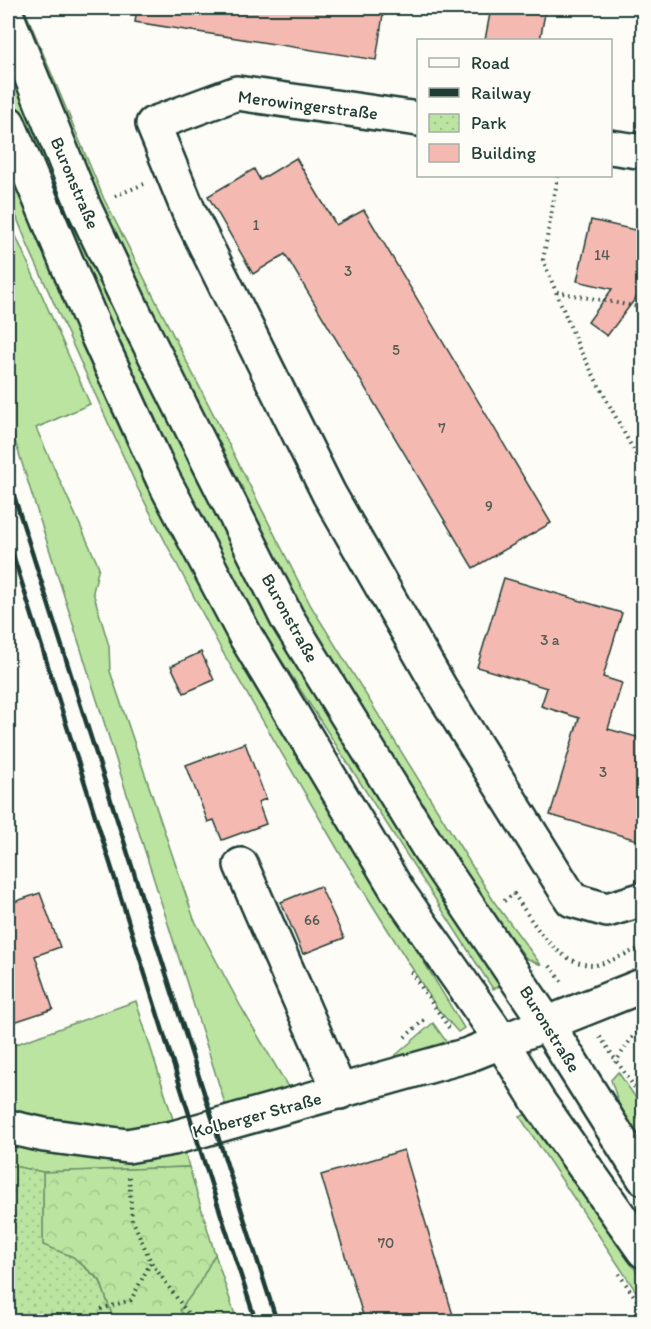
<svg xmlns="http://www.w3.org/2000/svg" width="651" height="1329" font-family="Itim,sans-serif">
<defs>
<pattern id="forest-crowns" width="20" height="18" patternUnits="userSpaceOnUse" patternTransform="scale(1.5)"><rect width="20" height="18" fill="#bbe4a0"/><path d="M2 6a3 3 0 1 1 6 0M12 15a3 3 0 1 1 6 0" fill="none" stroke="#a0c48a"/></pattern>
<pattern id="park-dots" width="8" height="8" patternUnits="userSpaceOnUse" patternTransform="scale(1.5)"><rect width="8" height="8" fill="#bbe4a0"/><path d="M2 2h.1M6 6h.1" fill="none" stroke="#a0c48a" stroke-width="1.8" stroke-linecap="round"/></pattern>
</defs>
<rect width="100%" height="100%" fill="#fdfcf7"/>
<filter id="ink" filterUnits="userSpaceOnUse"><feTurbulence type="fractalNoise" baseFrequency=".0167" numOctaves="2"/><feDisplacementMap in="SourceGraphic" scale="12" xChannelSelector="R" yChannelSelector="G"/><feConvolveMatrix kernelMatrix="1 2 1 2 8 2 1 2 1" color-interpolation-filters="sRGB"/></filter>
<g filter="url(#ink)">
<path fill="#bbe4a0" stroke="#6d906a" stroke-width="1.5" d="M16,8H24L104,199L311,606L495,903L541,965L526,958L442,845L301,616L147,314Z
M8,53L420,857L500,986L493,989L262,630L176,471L58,215L8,92Z
M8,165L38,241L149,486L232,646L464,1028L458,1032L437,1008L341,855L222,651L139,491L28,246L8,195Z
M8,218L90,404L36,428L99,567L93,592L109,646L110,671L194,919L241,1007L294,1097L228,1113L8,419Z
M136,1001L176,1129L128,1137L8,1116V1047Z
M433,1023L451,1048L376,1072Z
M618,1072L643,1108V1151L623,1117L611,1080Z
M528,1113L643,1281V1302L520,1117Z
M8,1138L184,1147L189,1167L43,1172L8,1165Z
M215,1254L237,1321H187L179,1310L197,1287Z"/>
<path fill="url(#forest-crowns)" stroke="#6d906a" stroke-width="1.5" d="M189,1167L215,1254L197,1287L180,1310L187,1321H114L100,1280L73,1257L43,1245V1172Z"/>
<path fill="url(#park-dots)" stroke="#6d906a" stroke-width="1.5" d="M8,1165L43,1172V1245L73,1257L100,1281L114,1321H8Z"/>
<path fill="#f4b9b0" stroke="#1f3d34" stroke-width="1.5" d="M137,8H384L376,60L135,22Z
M491,8H546L540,40H485Z
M296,158L336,225L364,210L551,523L473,568L285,254L253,274L208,196L254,169L260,180Z
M591,220L644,232V296L638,295L607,336L588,322L612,289L577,281Z
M504,578L622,613L603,677L622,683L608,729L644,739V842L550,815L579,718L541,706L547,688L477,667Z
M201,652L214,680L184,693L171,666Z
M245,743L266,799L258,802L266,824L222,840L214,820L208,822L186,765Z
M320,886L344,938L303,954L281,902Z
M40,893L60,947L35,956L53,1009L8,1024V904Z
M404,1150L455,1322H365L321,1175Z"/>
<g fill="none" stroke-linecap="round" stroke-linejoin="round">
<g stroke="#1f3d34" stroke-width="38">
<path id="minor" d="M8,19L84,207L136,317L287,618L430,850L547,1024L644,1178
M418,119L237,93L153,124L189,212L329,494L443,693L572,900L607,910L644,899
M8,123L98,337L163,479L246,637L399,893L491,1025L538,1101L644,1251
M610,147L644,152
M241,865L340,1092
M8,1127L44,1135L127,1146L173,1138L468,1055L644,985"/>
</g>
<path stroke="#1f3d34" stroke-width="4" stroke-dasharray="1.5 4.5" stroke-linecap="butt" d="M558,176L543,260L579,348L644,470
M115,196L144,184
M557,292L644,308
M504,901L514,894C533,922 555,964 593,965C605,965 629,952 641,948L644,951
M550,966L564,984
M411,972L449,1028
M405,1037L424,1020
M600,1037L644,1101
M615,1063L633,1036L644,1028
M129,1177L132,1219L151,1262L194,1322
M619,1274L644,1310
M101,1309L131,1300L151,1262"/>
<use href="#minor" stroke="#fdfcf7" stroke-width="33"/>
<path stroke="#1f3d34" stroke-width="4.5" d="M8,477L277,1322
M8,539L212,1187L256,1322"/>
</g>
</g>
<g text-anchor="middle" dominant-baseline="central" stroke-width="4.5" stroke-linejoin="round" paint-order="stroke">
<g font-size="15" fill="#545c53">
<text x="256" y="225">1</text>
<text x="602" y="255">14</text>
<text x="348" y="271">3</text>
<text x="396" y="350">5</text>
<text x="442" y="428">7</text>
<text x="489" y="506">9</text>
<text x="550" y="640">3 a</text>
<text x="603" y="772">3</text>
<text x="312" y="920">66</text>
<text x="386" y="1243">70</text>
</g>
<g font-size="18" fill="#1f3d34" stroke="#fdfcf7">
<text transform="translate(308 105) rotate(7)">Merowingerstraße</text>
<text transform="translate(75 183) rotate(67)">Buronstraße</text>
<text transform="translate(290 618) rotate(61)">Buronstraße</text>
<text transform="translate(550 1029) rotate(58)">Buronstraße</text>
<text transform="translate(257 1115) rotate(-15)">Kolberger Straße</text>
</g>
</g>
<rect width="651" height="1329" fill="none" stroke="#fdfcf7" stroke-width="30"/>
<rect x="15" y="15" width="621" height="1299" fill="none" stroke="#1f3d34" stroke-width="2" filter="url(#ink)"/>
<rect x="417" y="39" width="195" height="138" fill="#fdfcf7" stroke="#a4b0a9" stroke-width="1.5"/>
<rect x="429" y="58" width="30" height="9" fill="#fdfcf7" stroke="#a4b0a9" stroke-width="1.5"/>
<text x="471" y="69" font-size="18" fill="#1f3d34">Road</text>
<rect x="429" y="88" width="30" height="9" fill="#1f3d34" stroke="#a4b0a9" stroke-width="1.5"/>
<text x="471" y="99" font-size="18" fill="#1f3d34">Railway</text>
<rect x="429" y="114" width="30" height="18" fill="url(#park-dots)" stroke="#a4b0a9" stroke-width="1.5"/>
<text x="471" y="129" font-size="18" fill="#1f3d34">Park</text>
<rect x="429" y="144" width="30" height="18" fill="#f4b9b0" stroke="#a4b0a9" stroke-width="1.5"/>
<text x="471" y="159" font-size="18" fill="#1f3d34">Building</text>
</svg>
